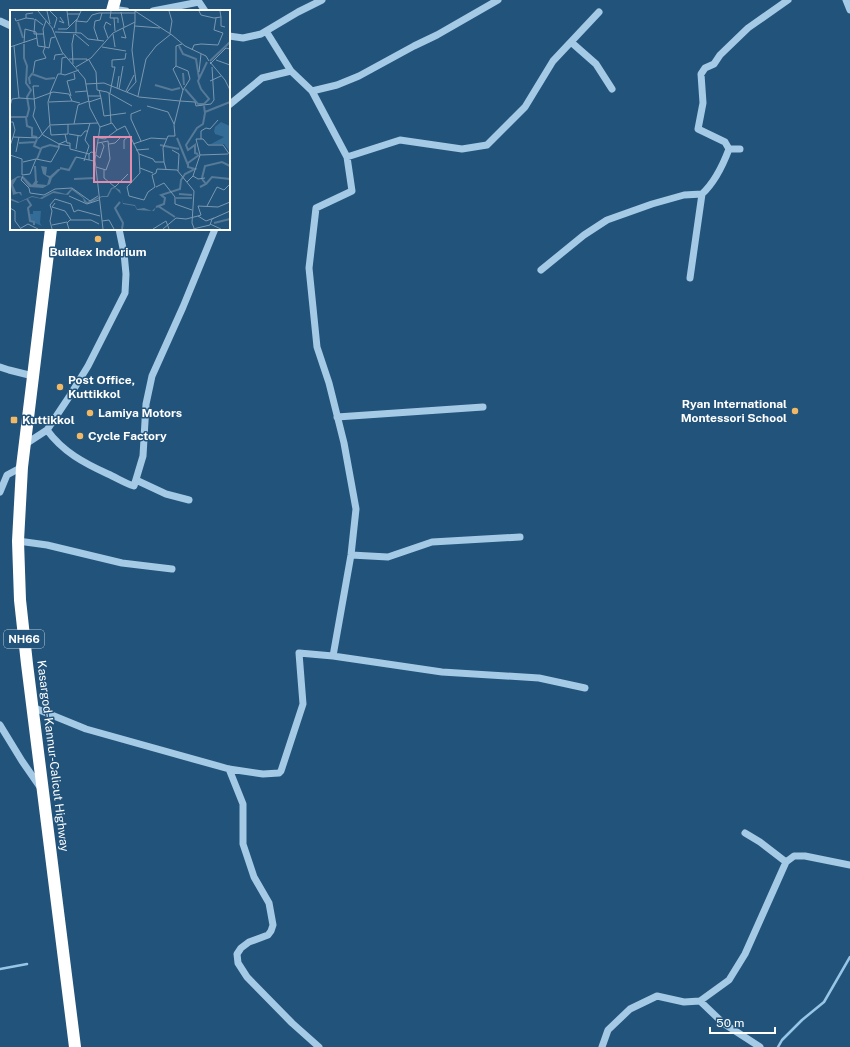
<svg xmlns="http://www.w3.org/2000/svg" width="850" height="1047" font-family="'Public Sans',sans-serif">
<rect width="100%" height="100%" fill="#22537b"/>
<g fill="none" stroke-linecap="round" stroke-linejoin="round">
<path stroke="#98c6e7" stroke-width="2.5" d="M0,969L27,964
M778,1047L782,1040L802,1020L824,1002L850,957"/>
<path stroke="#a4cae5" stroke-width="7" d="M846,0L850,10
M112,9L126,11
M153,11L199,2L205,11
M0,21L11,26
M266,31L291,71
M229,36L243,38L261,34L298,12L322,0
M571,42L596,64L612,89
M312,91L337,85L359,76L414,46L437,35L498,0
M729,149H740
M347,157L400,140L462,149L487,145L525,107L553,61L599,12
M541,270L584,235L607,220L652,204L684,195L702,194
M690,278L702,194C715,182 723,165 729,149L725,142L698,129L703,103L701,74L705,68L714,64L720,55L748,28L788,0
M0,367L9,370L33,376
M337,417L483,407
M47,430C63,452 84,463 108,474C117,478 125,483 134,486L143,456L146,404L152,376L183,307L215,229
M24,445L47,430L69,397L88,366L125,293L126,274L124,253L119,229
M136,480L166,494L189,500
M0,492L7,475L22,467
M18,541L47,545L122,563L172,569
M351,555L388,557L432,542L520,537
M333,656L442,672L539,678L585,688
M32,707L86,729L229,769L263,774L279,773L281,771L303,704L299,653L333,656L351,555L356,509L344,443L329,383L317,347L309,268L316,208L352,191L347,157L312,91L291,71L262,78L229,105
M0,725L22,761L40,787
M229,769L243,804V844L254,877L269,903L273,925L271,931L268,935L249,942L241,948L237,954L238,963L247,977L292,1023L319,1047
M745,833L760,842L786,862L794,856H805L850,865
M700,1001L723,1023L760,1047
M602,1047L608,1030L630,1009L657,996L684,1002L700,1001L729,980L745,954L786,862"/>
<path stroke="#fff" stroke-width="12" d="M112,11L115,0
M51,229L22,467L18,541L20,600L27,664L75,1047"/>
</g>
<g fill="#f1b866" stroke="#22537b" stroke-width="1.5">
<circle cx="98" cy="239" r="4"/>
<circle cx="60" cy="387" r="4"/>
<circle cx="795" cy="411" r="4"/>
<circle cx="90" cy="413" r="4"/>
<rect x="10" y="416" width="8" height="8" rx="2"/>
<circle cx="80" cy="436" r="4"/>
</g>
<g text-anchor="middle" dominant-baseline="central" stroke-width="3" stroke-linejoin="round" paint-order="stroke">
<rect fill="#22537b" stroke="#bdcbd7" stroke-width="1" x="4" y="630" width="40" height="18" rx="3"/>
<g font-size="11" font-weight="bold" fill="#fff">
<text x="24" y="639">NH66</text>
</g>
<g font-size="12" font-weight="bold" fill="#fff" stroke="#22537b" text-anchor="start">
<text x="98" y="252" text-anchor="middle">Buildex Indorium</text>
<text x="68" y="380">Post Office,<tspan x="68" dy="14">Kuttikkol</tspan></text>
<text x="787" y="404" text-anchor="end">Ryan International<tspan x="787" dy="14">Montessori School</tspan></text>
<text x="98" y="413">Lamiya Motors</text>
<text x="22" y="420">Kuttikkol</text>
<text x="88" y="436">Cycle Factory</text>
</g>
<g font-size="12" fill="#fff" stroke="#22537b">
<text transform="translate(53 756) rotate(83)">Kasargod-Kannur-Calicut Highway</text>
</g>
</g>
<g transform="translate(10 10)">
<rect width="220" height="220" fill="#22537b"/>
<path d="M211,112L220,116V142L214,134H201L214,127L205,124L204,121L205,117ZM23,201H31L30,213L32,216L20,211L19,204H23Z" fill="#326c97"/>
<path d="M31,156L37,157L36,165L40,166L48,159H51L42,168L40,174L33,178L19,177L11,167L7,168L3,175L6,182H11L12,186L9,183L3,185L0,171L8,166L14,167L22,175L25,171H28L27,174L37,175L39,168L33,164ZM104,177L110,180L113,193L125,195L127,199L134,198L142,201L146,197L144,201L127,200L125,196L113,194L111,184L105,178L102,179L98,187H92L78,194L74,192L73,188L62,180L58,185L43,183L32,189L22,187L8,193L0,190V188L9,192L22,186L30,188L44,181L56,184L62,178L72,186L77,192L92,186H97L101,178Z" fill="#567a97"/>
<path fill="none" stroke="#567a97" stroke-width="2" d="M8,12L13,28M14,34V48L17,56L16,73L21,80L17,87L19,99L17,107M169,36L173,44L186,49L189,68M200,51L220,32M173,63L174,75M20,74L19,68L22,64L36,69L45,68M145,75L162,80L170,78M175,79L188,94H194M194,94L199,89L191,79L188,71L197,52M195,102L220,92M0,107H16L17,116L22,118V126L27,127M167,128L178,155M9,133L26,132M150,135L169,139M31,138L40,135L49,137M188,144L185,143V135L178,140L176,135L187,118L193,114L195,103L194,96M27,149L31,139L24,136L27,129M25,156L26,172M50,158L59,160L66,147M192,168L195,156L212,152L220,156M64,169L85,168M196,174L202,167L220,169M190,177L196,174L192,169M169,184L182,185M17,189L21,195L18,198L20,211L24,212V215M110,192L105,198L113,213L112,219M148,196L165,207M146,197L154,194L155,188L151,185L170,179L171,170L175,164L185,159L178,157V153L189,145M204,213L220,209"/>
<path fill="none" stroke="#7a98b0" stroke-width="1" d="M28,1L43,19M37,1L40,14M40,1L47,8L44,18M57,1L59,16M101,1L100,8H108V13M159,1L162,11L160,23M189,1L191,5L204,8L211,7L210,1M111,2L114,17M23,3L16,4V8L24,9M57,4H70M211,7V16L215,17M5,8L6,11L16,8M104,8L105,21M36,11L33,19L35,37L39,38L41,28L45,27M49,11L54,13L50,7M66,11L77,12L82,5L89,3H125M125,16L150,18M42,18L52,42L75,69L80,98L90,117L85,150L93,219M48,19H57L67,9M45,22L71,23L78,29L94,31M66,23V12L71,1M33,24H24L25,9L33,15M65,24L79,36M103,24L105,37M111,27L116,28L113,18M98,28L94,17L96,12L101,15M88,30L84,18L85,11L90,10L92,3M14,33L15,19L26,22L28,36L35,37M172,34L166,36V56L163,59L173,80L170,91L185,92L186,96L201,94L204,90L202,57M0,37L27,28M92,37L116,41M182,40L184,35L191,34L208,35L213,23L204,20L206,8M56,47L52,48L51,64L55,65L69,60M59,49H77V51M44,50L45,45L53,44M79,50L86,62L87,80L97,82L122,96M206,50L220,55M200,52L215,70L220,80M63,54L62,34L64,24M200,54L216,38L220,39M166,56L178,61L180,69L173,80M66,57L81,48L103,23L125,12V1L162,25L175,36L196,46L199,51M189,62L191,44M23,63L25,51L36,48L33,42L35,37M200,71L211,66M76,74L94,73L129,87L170,91L164,115L165,126H158L153,138L154,152M29,76H23L25,98L23,106L33,125M107,78L109,66M109,79L113,56M116,81L124,65M65,82L77,81M117,82L126,72L122,40L125,12M40,83L48,64H51M99,83L101,113M100,83L105,57H102V50L115,49L116,43M61,86L57,71L65,69L64,63M78,86H91M128,86L136,49L146,36L161,24M9,88L24,89L43,82L59,84L62,91L70,93M91,88L94,106L116,103M39,92L62,91M79,92L91,88L89,80M0,96L2,89L9,88L4,36M137,96L158,102L164,114M0,112H3L5,120L3,127M64,114L88,113M40,115L38,92L41,82M40,116L41,125L58,124V114M90,117L102,113L107,120L115,116L129,144L143,149L145,152H154L156,159M55,124L57,133H60V139L79,144M59,124L71,126L75,121H78M89,128L95,129L107,120M191,129V121L196,118L200,119L208,110M56,131L49,134L60,136M131,131L121,109V104L131,100M99,134L105,133L110,128M123,134L141,128L157,129M0,136L3,127L29,128L40,115L64,114L68,95L79,91M66,139L68,126M114,139V130L119,126M126,140L139,139M162,140L169,144L168,161M6,142L9,127M129,144L130,163L117,177L119,186L134,190L138,182L145,177L142,165L146,163L147,159L167,160L184,181L182,213L184,218M0,145L12,149V165L20,164L26,149L13,152M86,145L90,148L94,136L92,133M190,145L186,129H193L198,135H213L220,145M66,147L79,150M26,149L41,152L49,138V134L33,125M74,151L79,136L75,130L80,113M84,151L79,150V144L81,142L86,143M86,157L96,160L100,149L98,131L88,133M130,158L143,163M94,160V168L105,177L118,164M13,166L11,170L19,178L20,183L34,185L45,179L62,178L80,191L88,186M183,166L188,169L195,168M177,172L183,166L190,145L218,144M146,177L154,173L165,187V194L182,200M59,186L77,194L89,190M166,188H182M45,193L42,197L55,201L61,210M197,196L207,177L214,180L220,174M0,198L5,201V211L11,219M188,206L191,205L188,196L208,197L220,192M92,211L99,210L104,219M200,214L211,219M42,215L57,212M11,218L18,214L28,219M42,219L40,211L42,201L40,195L45,189L61,194L64,202L68,200L90,206M59,219L57,213L60,210H81L89,214M143,219L156,211L159,219M153,219L166,208L176,209L188,206L196,211L204,208M183,219L200,215L202,209L220,201"/>
<path fill="#e08cad" fill-opacity="0.15" stroke="#e08cad" stroke-width="2" d="M84,127H121V172H84Z"/>
<rect width="220" height="220" fill="none" stroke="#fff" stroke-width="2"/>
</g>
<path d="M710 1027v6h65v-6" fill="none" stroke="#ffffff" stroke-width="2"/>
<text x="716" y="1027" font-size="12" fill="#ffffff" stroke="#22537b" stroke-width="3" paint-order="stroke">50 m</text>
</svg>
